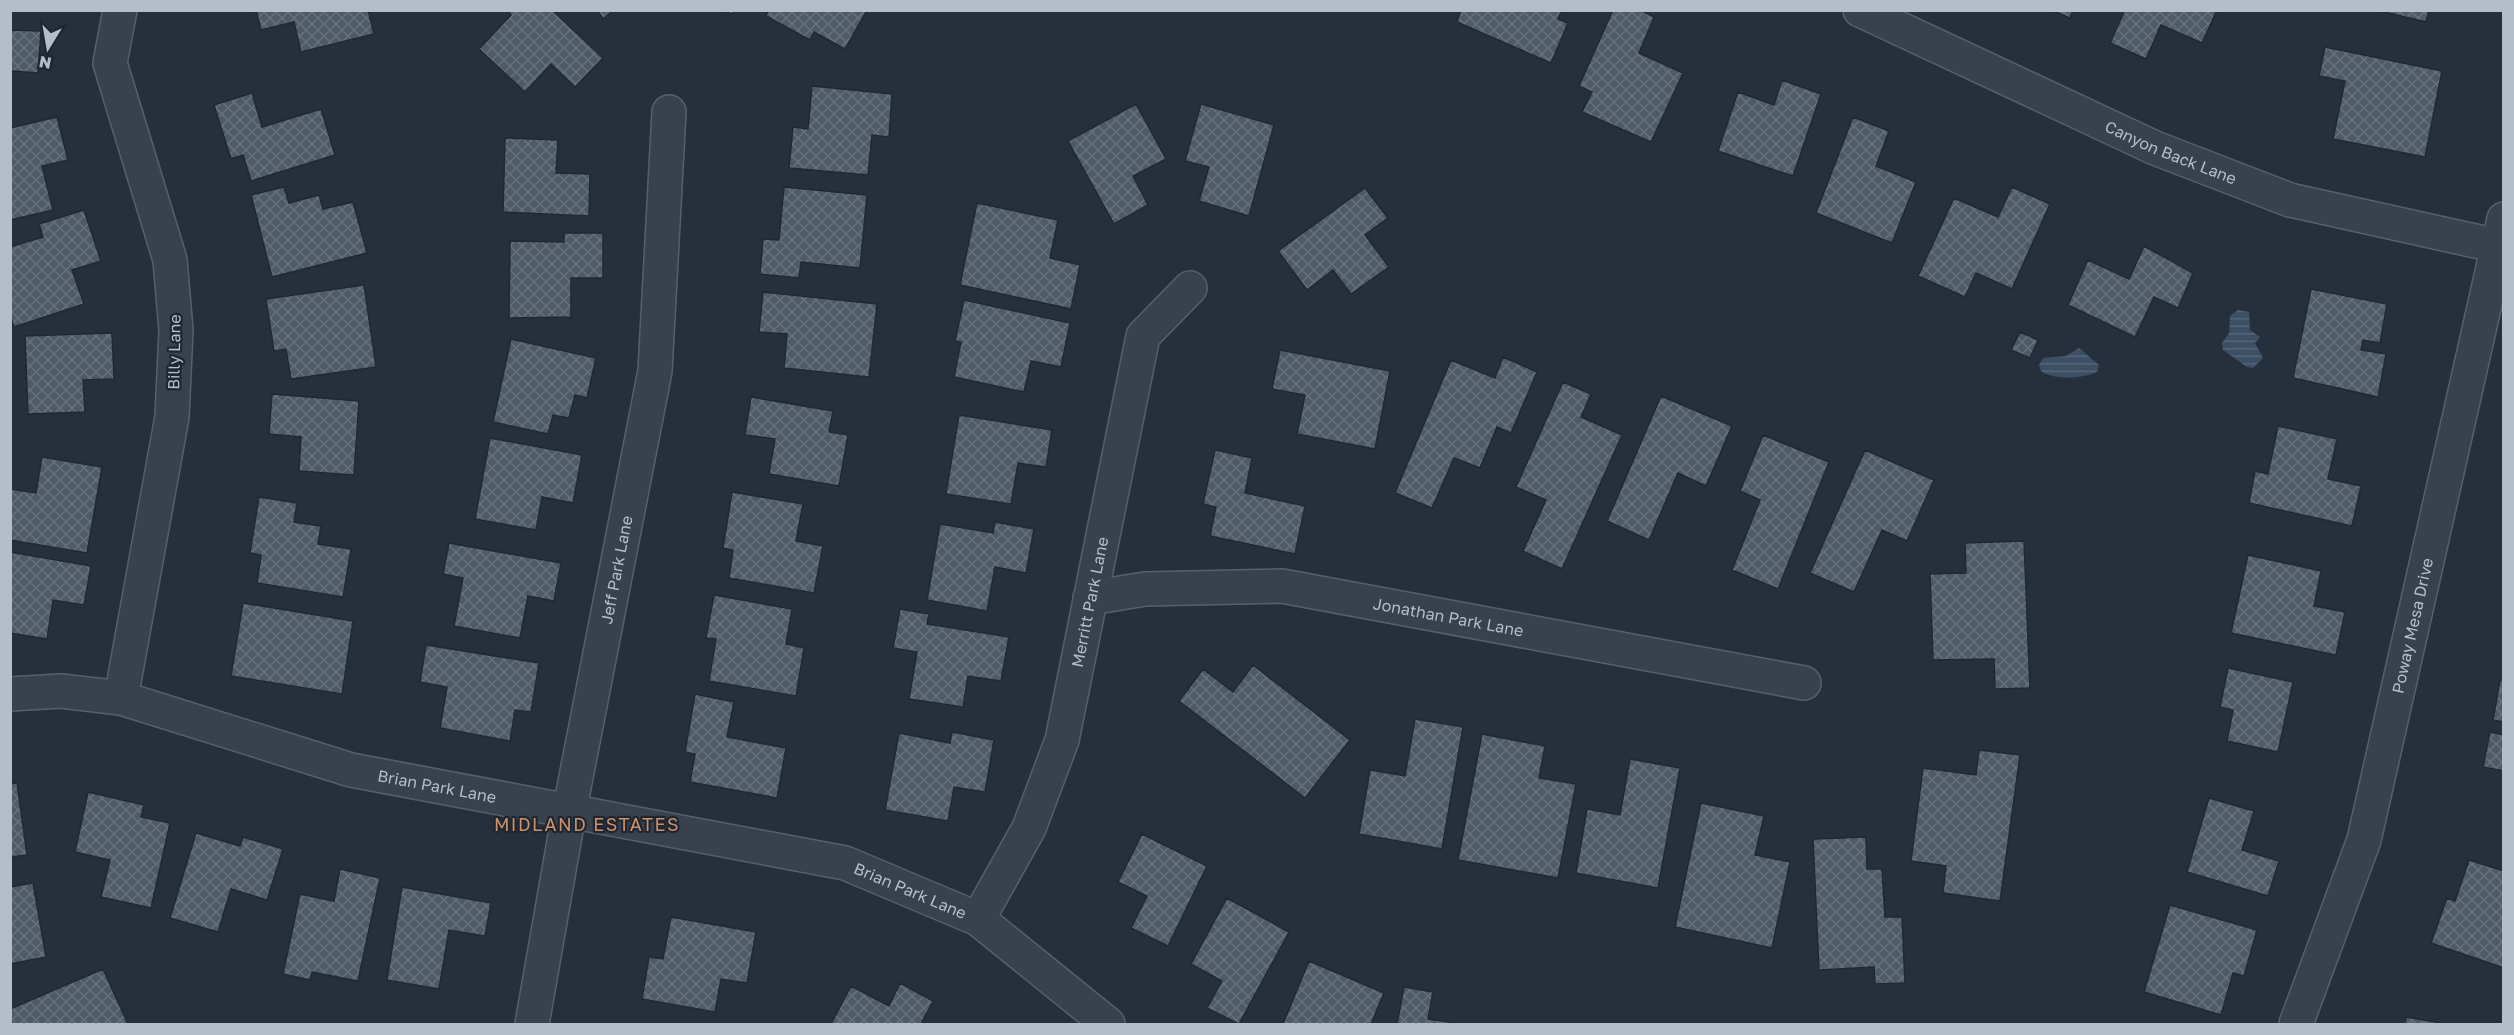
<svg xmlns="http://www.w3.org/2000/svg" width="2514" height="1035" font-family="'Golos Text',sans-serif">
<defs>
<pattern id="water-rules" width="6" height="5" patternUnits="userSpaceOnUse" patternTransform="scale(1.5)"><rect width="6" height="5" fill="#3c4f64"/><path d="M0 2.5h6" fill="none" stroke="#566679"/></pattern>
<pattern id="building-cross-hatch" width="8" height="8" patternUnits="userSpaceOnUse" patternTransform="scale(1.5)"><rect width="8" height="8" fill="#4e5b67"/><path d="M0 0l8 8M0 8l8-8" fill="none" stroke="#65717b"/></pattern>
</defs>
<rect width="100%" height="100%" fill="#26303c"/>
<path fill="url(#water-rules)" d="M2238,310L2249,312L2250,330L2260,337L2255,343L2263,358L2253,368L2247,367L2223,350L2222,343L2229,333L2230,316Z
M2079,348L2099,365L2097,372C2082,379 2053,380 2041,371L2039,365L2043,358L2066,356Z"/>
<path fill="url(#building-cross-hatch)" stroke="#202933" stroke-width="1.5" d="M256,10H368L374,34L301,52L294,22L261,30Z
M507,10H552L603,58L575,87L551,64L525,92L479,49L511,15Z
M597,10H614L603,19Z
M716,10H734L733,14Z
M769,10H867L845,49L814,32L810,40L766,16Z
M1461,10H1562L1558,19L1568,23L1551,63L1457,22Z
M1613,10H1640L1654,17L1639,53L1683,73L1651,142L1582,112L1592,92L1579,86Z
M2051,10H2073L2070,18Z
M2125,10H2217L2202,43L2161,25L2146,59L2110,43Z
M2376,10H2429L2426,22Z
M10,30L41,31L38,73L12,71L10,88Z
M2325,47L2442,71L2425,157L2333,139L2345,81L2319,76Z
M1782,80L1821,94L1793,176L1718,151L1738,92L1774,105Z
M812,86L892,94L889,137L872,135L868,175L789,168L793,127L808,129Z
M252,93L262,127L321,109L335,155L251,181L243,155L231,159L214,105Z
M1136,104L1166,159L1133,176L1148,205L1114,224L1068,141Z
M1201,104L1274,125L1249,216L1199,201L1209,167L1185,161Z
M57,117L68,160L42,166L53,210L10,220V128Z
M1853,117L1889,131L1876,166L1916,182L1892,243L1816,213Z
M505,138L558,140L556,173L590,174L589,216L503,212Z
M284,187L289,203L319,195L323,209L353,202L367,253L272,277L251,195Z
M784,187L867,195L860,268L801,262L799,278L760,274L763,239L779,240Z
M2012,187L2050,204L2012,289L1976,273L1965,297L1918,276L1954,198L1998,217Z
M1365,188L1388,218L1365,235L1389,267L1351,294L1333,270L1307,290L1278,251Z
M977,203L1058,220L1050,258L1080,265L1071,309L960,285Z
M84,210L101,261L72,270L84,304L14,327L10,316V247L43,237L39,224Z
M564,233H603V278H571V317L509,318L510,241L564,242Z
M2144,246L2193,273L2178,308L2154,297L2135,337L2068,305L2088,260L2129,279Z
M364,285L376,367L291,379L286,349L274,351L266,299Z
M2311,289L2387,304L2380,343L2363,340L2361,350L2386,354L2378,397L2293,378Z
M763,292L877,304L869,377L784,368L787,334L759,332Z
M964,300L1070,323L1061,367L1031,361L1024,392L954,377L961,342L955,341Z
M2020,332L2038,340L2030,358L2011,350Z
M112,333L114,379L83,380L85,412L28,414L25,336Z
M511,339L596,358L587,398L575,395L569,418L553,415L548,434L493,422Z
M1280,350L1390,371L1375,449L1297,434L1305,395L1272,389Z
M1503,357L1537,372L1511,433L1497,427L1480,468L1454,458L1432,508L1395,493L1451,360L1495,378Z
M1563,382L1591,394L1581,417L1622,435L1562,569L1523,551L1546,500L1516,487Z
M272,394L359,401L354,475L299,471L301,437L269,434Z
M1661,396L1732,426L1706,486L1678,473L1649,540L1607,521Z
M751,397L833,411L829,432L848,435L839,486L769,474L775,439L745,435Z
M959,415L1052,430L1046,467L1018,463L1011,504L946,494Z
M2278,426L2337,439L2328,479L2361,486L2352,526L2249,503L2255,471L2268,474Z
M1763,435L1829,462L1778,589L1732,570L1760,500L1740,491Z
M490,438L582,455L573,503L542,497L536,530L475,519Z
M1215,450L1252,458L1245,493L1305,506L1295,554L1210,536L1216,507L1203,504Z
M1865,450L1934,480L1907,541L1882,530L1854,592L1810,573Z
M42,457L102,467L87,553L10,540V489L36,493Z
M732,492L803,504L796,541L823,546L814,593L729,578L733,550L723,548Z
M259,497L297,503L294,522L321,526L318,544L351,549L343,597L257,583L261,555L250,553Z
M995,522L1034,529L1026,573L995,567L987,611L927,600L940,524L993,533Z
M2024,541L2030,688L1995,689L1994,659L1933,660L1930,574L1966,573L1965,543Z
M449,543L561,563L554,601L528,596L520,638L454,626L463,578L443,574Z
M10,552L91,566L84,605L53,600L47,639L10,633Z
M2248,555L2321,571L2314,606L2345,612L2336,655L2231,633Z
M714,595L792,609L786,644L804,648L796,696L709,681L716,639L706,638Z
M243,603L353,621L342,694L231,676Z
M900,609L929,614L927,624L1009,637L1001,681L968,676L963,707L909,699L917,652L893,648Z
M426,645L539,663L531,712L515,710L510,741L440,728L447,687L420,682Z
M1253,665L1350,740L1305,798L1179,701L1203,669L1233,692Z
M2228,668L2293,682L2278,752L2227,741L2233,710L2220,707Z
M2500,680H2504V722L2493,720Z
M695,694L734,702L727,737L786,748L777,798L690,782L695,754L685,752Z
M1415,719L1463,727L1442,849L1359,834L1370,770L1405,776Z
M952,732L994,740L985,792L954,787L948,821L885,810L899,733L950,743Z
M2490,732L2504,735V771L2483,767Z
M1482,734L1545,746L1539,778L1576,784L1558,878L1458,860Z
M1979,750L2020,755L2000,901L1943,893L1946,866L1911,861L1923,768L1976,775Z
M1630,759L1680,768L1658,888L1576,873L1587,809L1620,815Z
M17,783L27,855L10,857V784Z
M88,792L144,805L141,817L170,823L151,908L101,897L110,860L75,852Z
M2209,798L2254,811L2242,850L2279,861L2268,896L2187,872Z
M1701,803L1764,816L1755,855L1790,862L1772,948L1675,927Z
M196,833L240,846L243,837L283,849L267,900L231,889L218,932L170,918Z
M1142,834L1207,866L1168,946L1131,928L1147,896L1118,882Z
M1866,837L1867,869H1882L1885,917H1902L1905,983L1875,984L1874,967L1819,970L1813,839Z
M2469,860L2504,871V968L2431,943L2447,898L2455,901Z
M340,869L380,878L358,981L312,972L310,980L283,974L300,894L334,901Z
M33,883L46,957L10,964V887Z
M402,887L491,903L485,936L449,930L439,989L387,980Z
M1227,898L1289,932L1239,1024L1207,1008L1222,981L1191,964Z
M2170,905L2257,930L2244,976L2233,973L2221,1015L2144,992Z
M671,917L756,932L747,983L721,979L715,1012L642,999L649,957L663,959Z
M1309,961L1384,993L1371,1024H1283Z
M103,969L128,1024H12L10,1009Z
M900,983L933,1001L921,1024H831L851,986L889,1006Z
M1404,987L1433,992L1428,1019L1464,1024H1397Z
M2406,1017L2447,1024H2405Z"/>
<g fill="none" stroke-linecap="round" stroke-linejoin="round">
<g stroke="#57606a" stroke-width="36">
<g id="minor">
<path d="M120,10L110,63L170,260L176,330L172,417L121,698"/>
<path id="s1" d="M1860,10L2155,148L2290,200L2498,246"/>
<path id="s2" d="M1090,598L1145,589L1282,586L1804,683"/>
<path id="s3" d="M10,694L61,691L121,698L351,770L845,863L978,919L1108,1024"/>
<path id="s4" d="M978,919L1029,828L1062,740L1143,336L1190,288"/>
<path id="s5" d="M532,1024L569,813L655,371L669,112"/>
<path id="s6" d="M2296,1024L2364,840L2504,219"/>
</g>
</g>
<use href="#minor" stroke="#39424c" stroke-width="33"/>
</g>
<g text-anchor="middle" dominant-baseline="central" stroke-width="4.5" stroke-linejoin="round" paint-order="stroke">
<g font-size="16" fill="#b5bdc8" stroke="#1e2731">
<text stroke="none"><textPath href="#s1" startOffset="342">Canyon Back Lane</textPath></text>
<text transform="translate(174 352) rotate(-89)">Billy Lane</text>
<text stroke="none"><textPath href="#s5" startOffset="462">Jeff Park Lane</textPath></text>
<text stroke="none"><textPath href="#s4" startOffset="339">Merritt Park Lane</textPath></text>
<text stroke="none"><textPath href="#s2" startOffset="362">Jonathan Park Lane</textPath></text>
<text stroke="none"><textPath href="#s6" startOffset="416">Poway Mesa Drive</textPath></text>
<text stroke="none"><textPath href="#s3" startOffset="440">Brian Park Lane</textPath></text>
<text stroke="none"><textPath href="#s3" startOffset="926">Brian Park Lane</textPath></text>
</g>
<g font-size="18" letter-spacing="1.5" fill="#cd916a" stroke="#1e2731">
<text x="587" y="824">MIDLAND ESTATES</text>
</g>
</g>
<rect width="2514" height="1035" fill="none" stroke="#b5bdc8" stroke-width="24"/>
<g transform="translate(48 48) rotate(191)" stroke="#1e2731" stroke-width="4.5" paint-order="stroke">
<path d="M0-4.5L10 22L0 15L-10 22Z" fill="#b5bdc8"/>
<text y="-9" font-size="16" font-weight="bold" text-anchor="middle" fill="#b5bdc8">N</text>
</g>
</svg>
